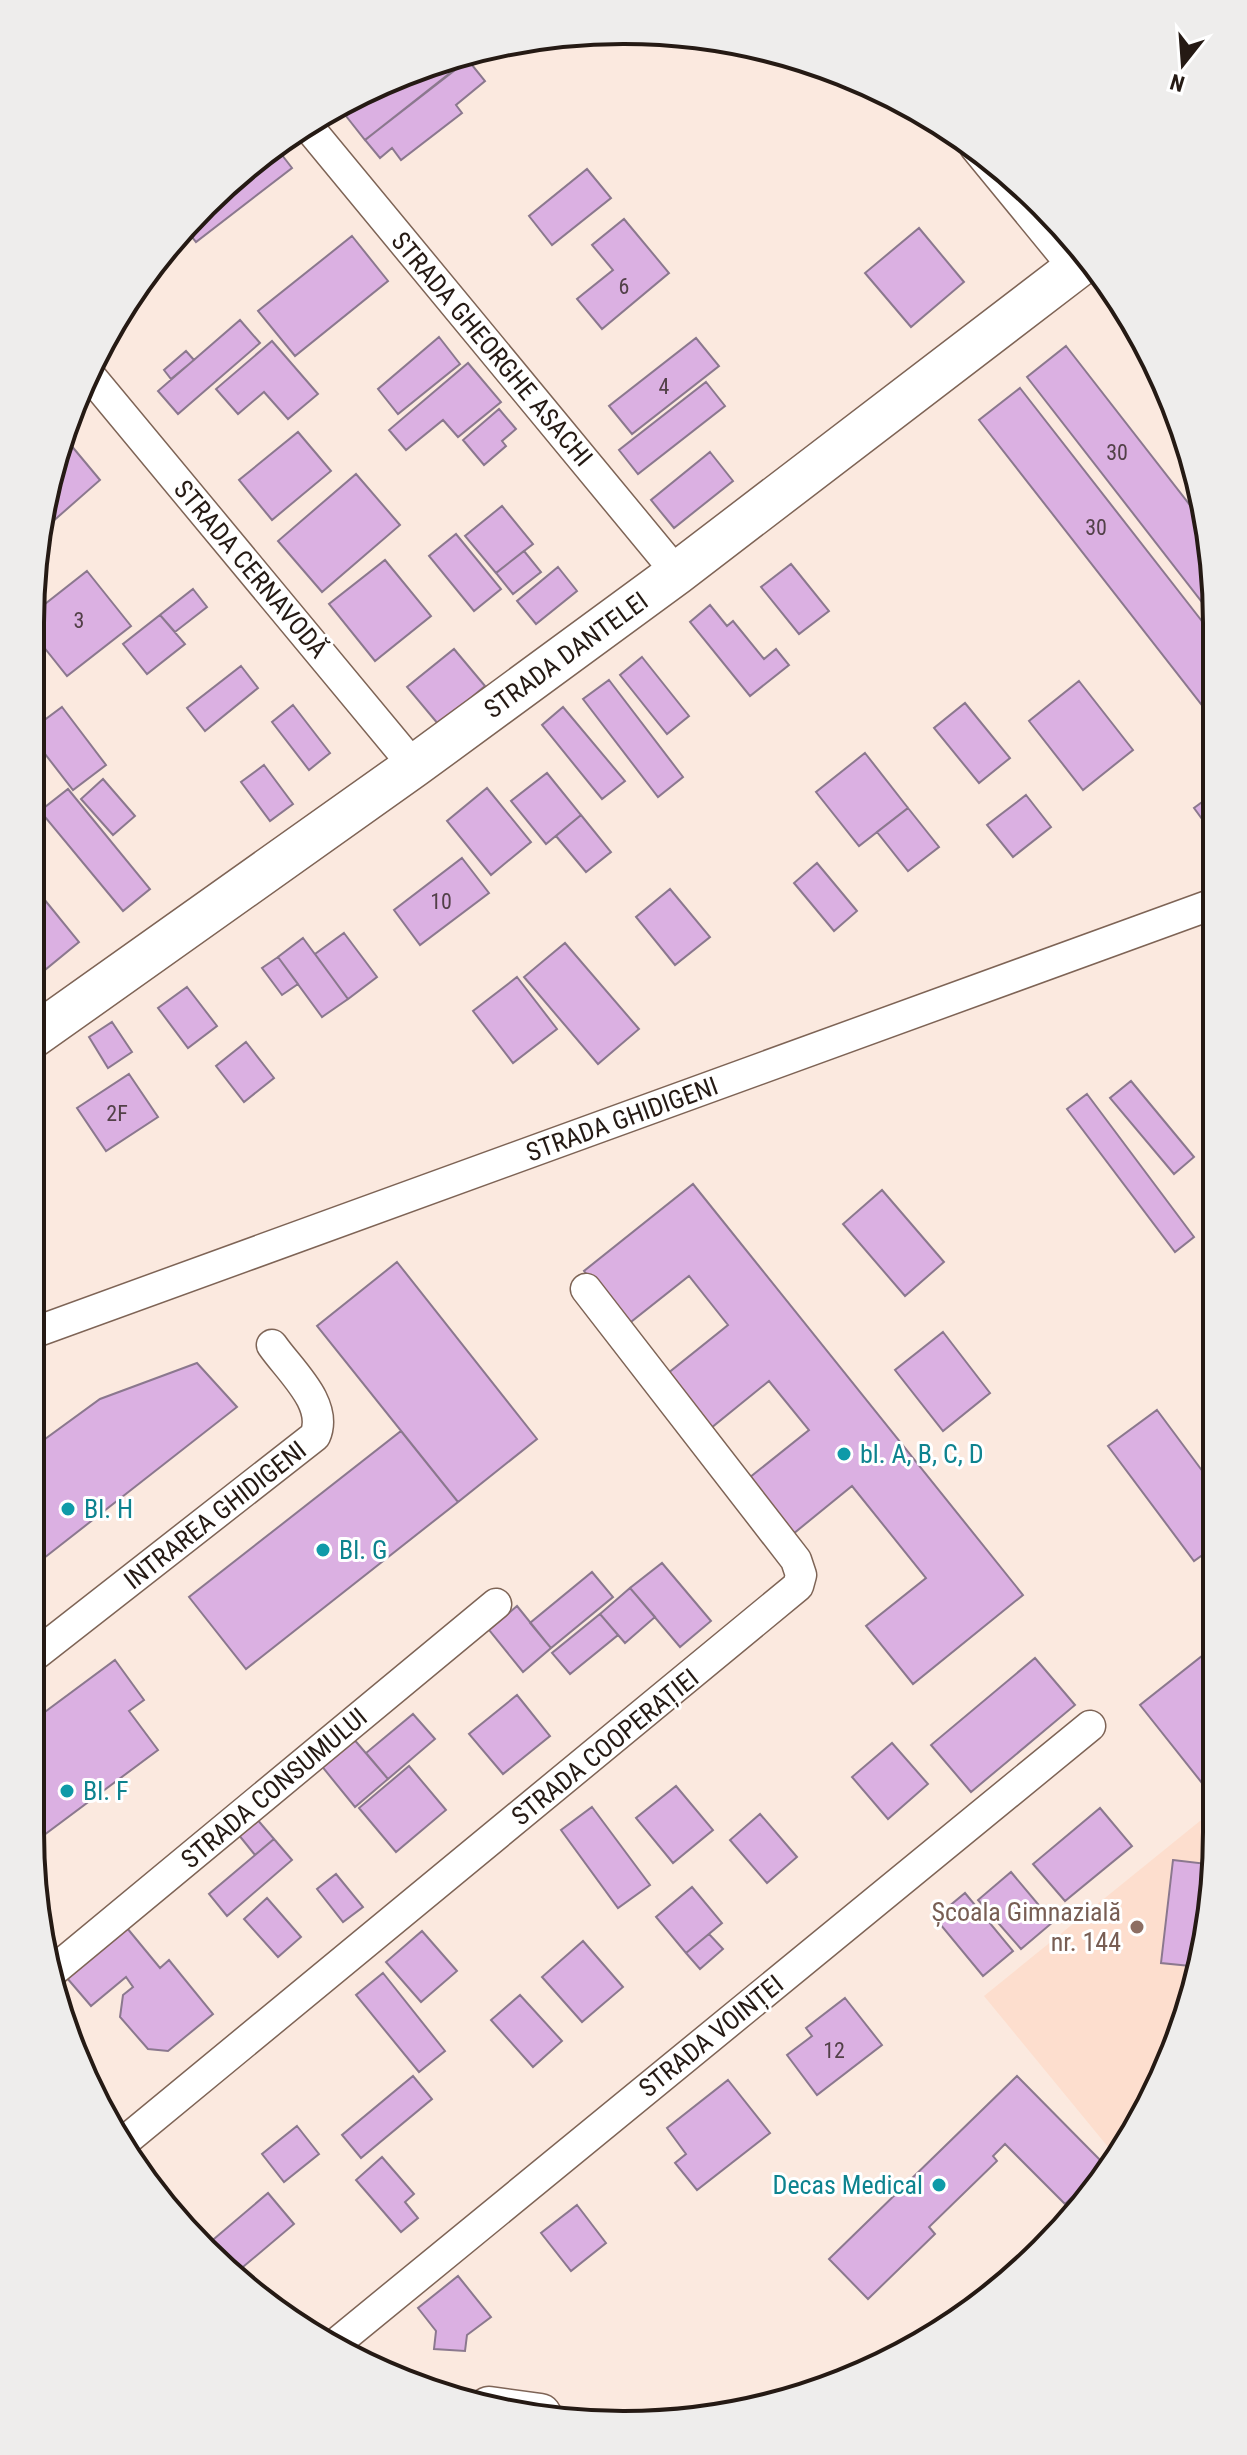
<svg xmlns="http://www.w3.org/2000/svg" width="1247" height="2455" font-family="'Roboto Condensed',sans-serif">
<rect width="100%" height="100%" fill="#fbe9df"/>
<path fill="#fddece" d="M1216,1808V1870L1197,1985L1156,2094L1113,2153L984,1996Z"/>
<path fill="#dbb0e2" stroke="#8b788e" stroke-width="2" d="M440,60L450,73L365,140L346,116L390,81Z
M468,60L485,81L456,105L462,113L401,160L392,148L380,158L365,140Z
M275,146L292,168L196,242L185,228L232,178Z
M587,169L611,198L552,245L529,216Z
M624,219L669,273L602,329L577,299L613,270L592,245Z
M919,228L964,282L911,327L865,273Z
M352,236L388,281L295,356L258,311Z
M240,320L260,343L178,414L158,391Z
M439,337L460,364L398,414L378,389Z
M696,338L719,366L632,434L609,406Z
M272,341L318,394L288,419L264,392L238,414L216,389Z
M1066,346L1207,527L1212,546V615L1027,377Z
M186,351L194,360L171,379L164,370Z
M468,363L501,402L458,437L443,420L406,450L389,430Z
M706,382L725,406L638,474L619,450Z
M1020,388L1212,634V718L979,420Z
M499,409L516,429L502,441L506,446L484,465L463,440Z
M298,432L331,471L272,520L239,480Z
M65,438L100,480L43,530L50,470Z
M710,452L733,481L674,528L651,500Z
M356,474L400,525L322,592L278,541Z
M502,506L533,544L496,573L465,536Z
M456,534L501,589L474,611L429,556Z
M524,551L541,572L513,594L496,573Z
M385,560L431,616L375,661L329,604Z
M791,564L829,611L799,634L761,587Z
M558,567L577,591L536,624L517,601Z
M87,571L131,626L67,676L31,631V615Z
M193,589L207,607L175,632L160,615Z
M710,605L727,626L733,621L764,659L776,649L789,665L750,696L690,622Z
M160,615L185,644L147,674L123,644Z
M454,649L485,686L439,725L407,687Z
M642,657L689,716L667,734L620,675Z
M241,666L258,688L205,731L187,708Z
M609,680L683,777L658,797L583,699Z
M1079,681L1133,750L1083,790L1029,721Z
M965,703L1010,758L979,783L934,728Z
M293,705L330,753L309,770L272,722Z
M62,707L106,765L73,790L31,736V730Z
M563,707L625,781L602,799L542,725Z
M865,753L908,808L859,846L816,792Z
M264,765L293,804L270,821L241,782Z
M547,773L581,815L546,844L511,801Z
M103,779L135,816L113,835L81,799Z
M487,788L531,842L491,875L447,821Z
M68,789L150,889L123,911L40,811Z
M1213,794V834L1194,808Z
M1026,795L1051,827L1013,857L987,825Z
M908,808L939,847L908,871L877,832Z
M581,815L611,852L586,872L556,836Z
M462,858L489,893L420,945L394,910Z
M817,863L857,911L834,931L794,883Z
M31,883L79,942L40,974L31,963Z
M670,889L710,937L675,965L636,917Z
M344,933L377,977L348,999L315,954Z
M303,938L348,999L322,1017L278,957Z
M565,943L639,1029L598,1064L524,977Z
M278,957L298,984L282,995L262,968Z
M517,977L557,1029L513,1063L473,1011Z
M187,987L217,1026L188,1048L158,1008Z
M112,1022L132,1052L108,1068L89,1037Z
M246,1042L274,1078L244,1102L216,1066Z
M129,1074L158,1117L106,1151L77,1108Z
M1131,1081L1194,1157L1174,1174L1110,1098Z
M1087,1094L1194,1237L1175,1252L1067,1109Z
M693,1184L1023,1595L913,1684L866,1626L926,1578L852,1486L793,1534L749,1478L809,1430L769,1381L711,1428L667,1374L728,1325L689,1276L627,1325L584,1271Z
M31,1185L44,1202L31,1211Z
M882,1190L944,1262L905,1296L843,1224Z
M397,1262L537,1439L458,1502L317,1326Z
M943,1332L990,1393L943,1431L895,1370Z
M197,1363L237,1407L30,1569V1450L100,1399Z
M1157,1410L1215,1488V1546L1194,1561L1108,1446Z
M401,1431L458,1502L246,1669L189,1597Z
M662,1563L711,1621L680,1647L630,1588Z
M592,1572L613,1597L551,1648L530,1623Z
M630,1588L655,1617L625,1643L600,1614Z
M517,1606L551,1648L523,1672L489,1630Z
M600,1614L618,1635L570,1674L552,1653Z
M1207,1652L1215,1662V1773L1202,1783L1140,1705Z
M1035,1658L1075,1705L971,1792L931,1745Z
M115,1660L144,1700L129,1711L158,1750L32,1844L30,1723Z
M517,1695L550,1736L503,1774L469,1734Z
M413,1714L435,1739L388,1779L366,1753Z
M352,1737L388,1779L355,1807L320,1764Z
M892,1743L928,1784L888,1819L852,1777Z
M409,1766L446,1810L396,1852L359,1808Z
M676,1786L713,1830L673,1863L636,1818Z
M592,1807L650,1885L618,1908L561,1830Z
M1100,1808L1132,1846L1065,1901L1033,1864Z
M760,1814L797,1857L767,1883L730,1840Z
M256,1818L274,1839L255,1855L238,1834Z
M274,1839L292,1860L227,1916L209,1894Z
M1173,1860L1216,1865L1200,1967L1161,1963Z
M1011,1872L1053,1922L1021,1949L978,1900Z
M336,1874L363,1907L343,1922L317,1889Z
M692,1887L722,1923L686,1953L656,1917Z
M965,1893L1013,1951L983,1976L935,1918Z
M267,1898L301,1937L278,1957L244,1919Z
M127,1928L160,1968L169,1960L213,2014L168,2051L148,2049L120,2017L123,1995L133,1987L126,1977L91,2006L67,1978Z
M422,1931L457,1971L421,2002L386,1962Z
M709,1934L723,1949L700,1969L686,1953Z
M583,1941L623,1987L582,2022L542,1977Z
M383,1973L445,2051L419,2072L356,1995Z
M520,1995L562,2041L533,2067L491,2020Z
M845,1998L882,2045L817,2095L787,2055L812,2036L806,2028Z
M413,2076L432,2099L361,2158L342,2135Z
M1017,2076L1105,2165L1065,2204L1005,2144L993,2156L997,2161L929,2227L935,2234L868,2299L829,2259Z
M728,2080L770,2133L697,2190L675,2163L686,2154L667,2128Z
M297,2126L319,2154L284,2182L262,2154Z
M382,2157L414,2194L405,2202L418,2218L401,2232L356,2180Z
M268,2193L294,2224L237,2272L208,2244Z
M577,2205L606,2243L571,2271L541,2233Z
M458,2276L491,2317L467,2335L465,2351L434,2349L436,2331L418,2308Z"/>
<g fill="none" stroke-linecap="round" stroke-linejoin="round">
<g stroke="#7e6456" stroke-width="33">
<path id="street" d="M306,124L677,573
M975,147L1075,269
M87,372L414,766
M30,1334L1213,904
M30,1659L315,1436C329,1404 290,1371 272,1345
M53,1971L496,1604
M125,2141L798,1586L801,1575L796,1560L586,1289
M333,2346L1090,1726"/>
</g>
<g stroke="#7e6456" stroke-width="45">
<path id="secondary" d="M31,1038L414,766L677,573L1090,257
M489,2408L540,2415"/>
</g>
<use href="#street" stroke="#fff" stroke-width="30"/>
<use href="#secondary" stroke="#fff" stroke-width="42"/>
</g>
<g fill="#0f9aa8" stroke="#fff" stroke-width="3">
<circle cx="844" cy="1454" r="8"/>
<circle cx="68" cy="1509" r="8"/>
<circle cx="323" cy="1550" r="8"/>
<circle cx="67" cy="1791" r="8"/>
<circle cx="939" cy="2185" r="8"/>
</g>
<circle fill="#8d6e63" stroke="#fff" stroke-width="3" cx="1137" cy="1927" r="8"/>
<g text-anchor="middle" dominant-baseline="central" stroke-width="6" stroke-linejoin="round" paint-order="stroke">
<g font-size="22" fill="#524048">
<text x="624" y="286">6</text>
<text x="664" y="386">4</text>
<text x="1117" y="452">30</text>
<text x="1096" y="527">30</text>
<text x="79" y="620">3</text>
<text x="441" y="901">10</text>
<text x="117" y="1113">2F</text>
<text x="834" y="2050">12</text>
</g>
<g font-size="26" fill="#251a14" stroke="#fff">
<text transform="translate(492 349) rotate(50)">STRADA GHEORGHE ASACHI</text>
<text transform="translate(251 569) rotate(50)">STRADA CERNAVODĂ</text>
<text transform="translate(566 655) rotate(-36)">STRADA DANTELEI</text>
<text transform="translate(622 1119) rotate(-20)">STRADA GHIDIGENI</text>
<text transform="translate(215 1515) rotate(-38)">INTRAREA GHIDIGENI</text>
<text transform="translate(605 1747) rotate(-39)">STRADA COOPERAȚIEI</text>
<text transform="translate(274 1788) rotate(-40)">STRADA CONSUMULUI</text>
<text transform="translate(711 2036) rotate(-39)">STRADA VOINȚEI</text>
</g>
<g font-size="26" fill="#0d838f" stroke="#fff" text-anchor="start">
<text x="860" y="1454">bl. A, B, C, D</text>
<text x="84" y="1509">Bl. H</text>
<text x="339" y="1550">Bl. G</text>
<text x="83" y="1791">Bl. F</text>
<text x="923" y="2185" text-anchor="end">Decas Medical</text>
</g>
<g font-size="26" fill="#785e54" stroke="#fff" text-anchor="end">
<text x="1121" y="1912">Școala Gimnazială<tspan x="1121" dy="30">nr. 144</tspan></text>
</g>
</g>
<path d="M0 0H1247V2455H0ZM623 44H624A579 579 0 0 1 1203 623V1832A579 579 0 0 1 624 2411H623A579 579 0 0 1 44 1832V623A579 579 0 0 1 623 44Z" fill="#eeedec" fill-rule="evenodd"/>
<path fill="none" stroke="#251a14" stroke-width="4" d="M623 44H624A579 579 0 0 1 1203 623V1832A579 579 0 0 1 624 2411H623A579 579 0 0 1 44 1832V623A579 579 0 0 1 623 44Z"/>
<g transform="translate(1183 64) rotate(197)" stroke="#ffffff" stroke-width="6" paint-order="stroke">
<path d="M0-6L14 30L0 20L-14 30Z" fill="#251a14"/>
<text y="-12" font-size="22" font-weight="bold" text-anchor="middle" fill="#251a14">N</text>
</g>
</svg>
